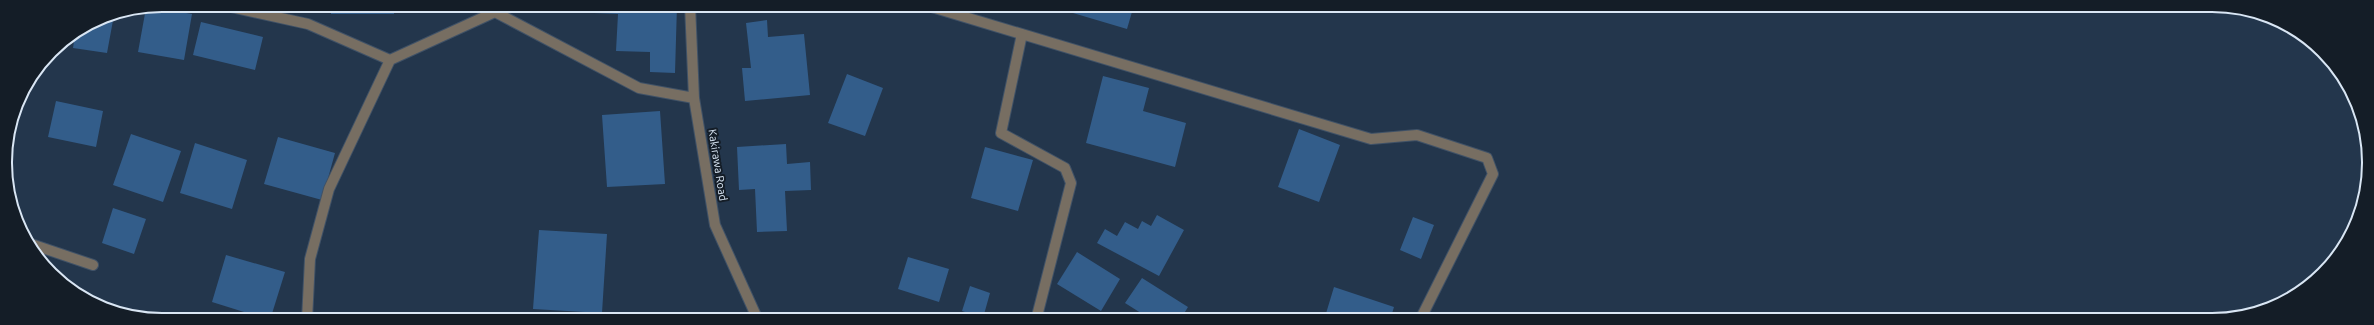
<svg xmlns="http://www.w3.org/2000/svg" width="2374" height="325" font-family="Ubuntu,sans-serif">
<rect width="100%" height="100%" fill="#23364c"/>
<path fill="#335d8a" d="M331,5H394V14H331Z
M595,5H677L675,73L650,72V52L616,51L618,14L594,13Z
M1046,5H1134L1127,29Z
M1422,5H1436L1435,9Z
M151,7L192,14L184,60L138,52L146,8Z
M114,15L107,53L73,48L75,35L102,17Z
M767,20L768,37L804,34L810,95L745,101L742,68H751L746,23Z
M201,22L263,37L255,70L193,55Z
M847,74L883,88L865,136L828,123Z
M1103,76L1149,88L1143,111L1186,123L1175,167L1086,143Z
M56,101L103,111L96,147L48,137Z
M660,111L665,184L607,187L602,115Z
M1299,129L1340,145L1319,202L1278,187Z
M131,134L181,151L163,202L113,185Z
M278,137L335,153L322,200L264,184Z
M195,143L247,160L232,209L180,193Z
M786,144L787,164L810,162L811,190L785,191L787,231L757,232L755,189L739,190L737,147Z
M985,147L1033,160L1018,211L971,198Z
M113,208L146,219L134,254L102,243Z
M1157,215L1184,230L1159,276L1097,243L1105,229L1117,236L1125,222L1138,229L1142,221L1151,226Z
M1413,217L1434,225L1421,259L1400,250Z
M539,230L607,234L602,313L533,309Z
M1077,252L1120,279L1101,311L1057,284Z
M226,255L285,272L270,320L212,302Z
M908,257L949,269L939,302L898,289Z
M1142,278L1188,307L1180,320H1152L1125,303Z
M970,286L990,293L983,318L962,311Z
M1334,287L1394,307L1390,320H1324Z
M866,312L912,319V320H865Z"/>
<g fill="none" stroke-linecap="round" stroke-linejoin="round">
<g stroke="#405267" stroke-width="12">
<path id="minor" d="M222,5L308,24L390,60L495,12L639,88L694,98
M690,5L694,98L715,225L758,320
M925,5L1371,139L1417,135L1487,158L1493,174L1420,320
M1022,34L1001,133L1065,168L1071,183L1036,320
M31,244L93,265
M307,320L310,259L329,189L390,60"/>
</g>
<use href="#minor" stroke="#776e62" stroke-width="10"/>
</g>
<g text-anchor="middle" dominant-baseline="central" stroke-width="4" stroke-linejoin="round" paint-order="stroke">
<g font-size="11" fill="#d9e6f4" stroke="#141d27">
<text transform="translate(718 165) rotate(81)">Kakirawa Road</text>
</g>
</g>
<path d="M0 0H2374V325H0ZM162 12H2212A150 150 0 0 1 2362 162V163A150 150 0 0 1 2212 313H162A150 150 0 0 1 12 163V162A150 150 0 0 1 162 12Z" fill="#141d27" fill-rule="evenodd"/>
<path fill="none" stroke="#d9e6f4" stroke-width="2" d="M162 12H2212A150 150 0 0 1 2362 162V163A150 150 0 0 1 2212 313H162A150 150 0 0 1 12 163V162A150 150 0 0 1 162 12Z"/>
</svg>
